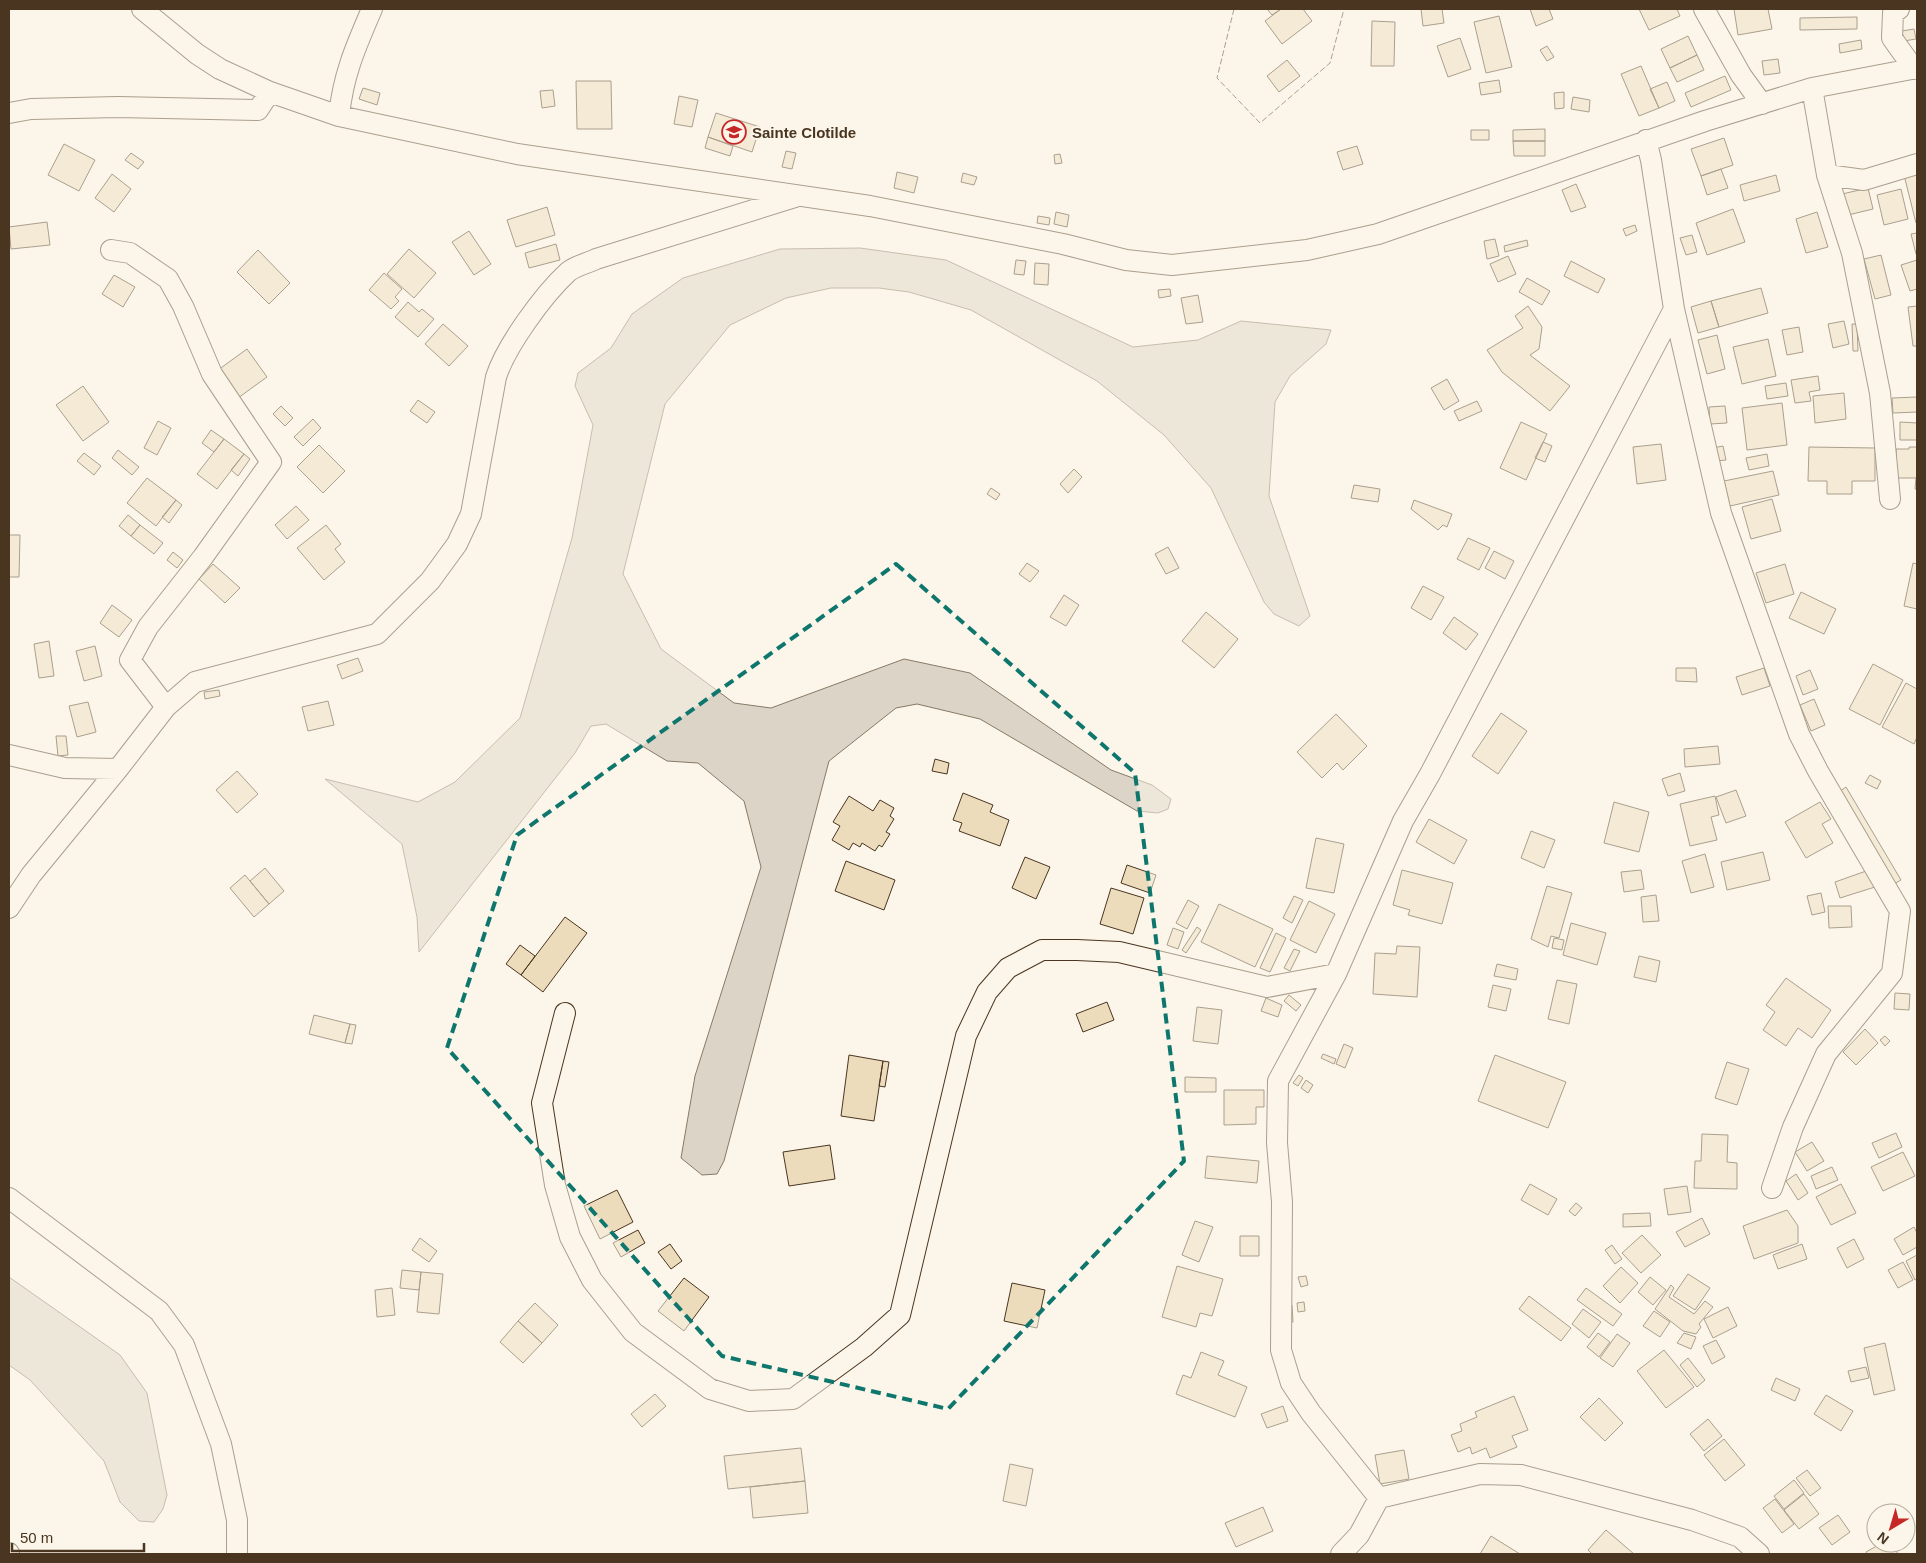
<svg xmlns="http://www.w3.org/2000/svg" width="1926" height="1563" font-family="Arial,sans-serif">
<rect width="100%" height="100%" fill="#fbf6e9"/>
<path fill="#dcd4c6" stroke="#887966" d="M860,248L946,260L1133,347L1198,340L1241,321L1331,330L1326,344L1290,376L1275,402L1269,496L1310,616L1299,626L1274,614L1264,602L1211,488L1164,435L1097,381L971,310L909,292L879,288H831L786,298L730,325L665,404L623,574L661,649L734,703L771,708L904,659L970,673L1111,770L1152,785L1171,799L1168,809L1158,813L1137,811L980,719L917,704L896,708L829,761L724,1161L717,1174L702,1175L681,1158L695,1076L761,867L744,801L698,763L667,761L606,724L591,726L575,753L419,952L417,917L402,844L325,779L418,802L455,782L520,718L572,538L593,425L575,386L578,373L611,348L632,314L683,278L780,249Z
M9,1277L120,1355L147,1393L167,1495L163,1509L154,1522L139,1521L120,1502L104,1461L30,1380L9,1365Z"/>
<path fill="#ecdcbc" stroke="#4a3520" d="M1267,9H1281L1272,15Z
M1281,9H1303L1312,21L1282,44L1265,21Z
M1421,9H1442L1444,23L1423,26Z
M1530,9H1549L1553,19L1536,26Z
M1639,9H1677L1680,16L1649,30Z
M1734,9H1768L1772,29L1738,35Z
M1499,16L1512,67L1486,73L1474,22Z
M1857,17V29L1800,30V18Z
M1372,21L1395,22L1394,66H1371Z
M1914,29L1916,39L1904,41L1902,31Z
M1688,36L1697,55L1670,68L1661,49Z
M1460,38L1471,69L1448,77L1437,46Z
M1861,40L1862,49L1840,53L1839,44Z
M1547,46L1554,57L1547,61L1540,50Z
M1697,55L1704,70L1677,82L1670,68Z
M1778,59L1780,73L1764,75L1762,61Z
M1287,60L1300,76L1279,92L1267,76Z
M1641,66L1659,108L1639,116L1621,74Z
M1725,76L1731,90L1691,107L1685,93Z
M1499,80L1501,92L1481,95L1479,83Z
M576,81H611L612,129H577Z
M1667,82L1675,101L1659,108L1650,89Z
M363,88L380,93L377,105L359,99Z
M553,90L555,106L542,108L540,91Z
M1564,92V108L1555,109L1554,93Z
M679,96L698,100L692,127L674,124Z
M1573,97L1590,100L1589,112L1571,109Z
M716,113L760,127L752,152L708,137Z
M1545,129V141H1513V130Z
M1471,130H1489V140H1471Z
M708,137L733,146L730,156L705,148Z
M1724,138L1733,165L1701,176L1691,149Z
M1513,141H1545V156H1514Z
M64,144L95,160L79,191L48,175Z
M1357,146L1363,164L1343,170L1337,152Z
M786,151L796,153L792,169L782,167Z
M131,153L144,162L138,169L125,160Z
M1060,154L1062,163L1055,164L1054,155Z
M1721,169L1728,188L1707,195L1701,176Z
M897,172L918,177L914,193L894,188Z
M1917,172V223H1916L1904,175Z
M963,173L977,177L974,185L961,182Z
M112,174L131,189L114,212L95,198Z
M1776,175L1780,191L1744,201L1740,185Z
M1576,184L1586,207L1571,212L1562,190Z
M1868,188L1873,209L1848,215L1842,194Z
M1901,189L1908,219L1884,225L1877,195Z
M547,207L555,235L516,247L507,220Z
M1733,209L1745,242L1707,255L1696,223Z
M1056,212L1069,215L1067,227L1054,224Z
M1817,212L1828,247L1806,253L1796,219Z
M1038,216L1050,218L1049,225L1037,223Z
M47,222L50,245L11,249L9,227Z
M1635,225L1637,231L1626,236L1623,229Z
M469,231L491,264L474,275L452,242Z
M1917,233V254H1916L1911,234Z
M1692,235L1697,252L1686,255L1680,238Z
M1495,239L1499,256L1487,259L1484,241Z
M1527,240L1528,246L1505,252L1504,246Z
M556,244L560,260L529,268L525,253Z
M409,249L436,273L414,298L387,274Z
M258,250L290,283L269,304L237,272Z
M1881,255L1891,295L1875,299L1864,259Z
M1508,256L1516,274L1498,282L1490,264Z
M1016,260L1026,261L1024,275L1014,274Z
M1917,260V289L1910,291L1901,265Z
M1571,261L1605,279L1598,293L1564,276Z
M1035,263L1049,264L1048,285L1034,284Z
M384,273L402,289L395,297L399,301L391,309L369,290Z
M114,275L135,287L123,307L102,294Z
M1527,278L1550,291L1542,305L1519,292Z
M1761,288L1768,313L1719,327L1711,301Z
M1170,289L1171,296L1159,298L1158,290Z
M1198,295L1203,322L1186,324L1181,298Z
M1711,301L1719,327L1698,333L1691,307Z
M408,302L419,312L422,309L434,319L418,337L395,317Z
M1528,306L1542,327L1539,349L1530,355L1570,386L1550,411L1502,372L1487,350L1523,328L1515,316Z
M1917,306V346H1913L1908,307Z
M1844,321L1849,344L1833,348L1828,324Z
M443,324L468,346L449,366L425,344Z
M1852,324H1857L1858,351H1853Z
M1799,327L1803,352L1787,355L1782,330Z
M1717,335L1725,369L1707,374L1698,340Z
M1768,339L1776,376L1742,384L1733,347Z
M247,349L267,377L238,398L218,370Z
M1818,376L1820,390L1809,392L1811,401L1795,403L1791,380Z
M1447,379L1459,401L1444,410L1431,388Z
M1786,383L1788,396L1767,399L1765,386Z
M83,386L109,422L83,441L56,405Z
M1844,393L1846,419L1815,423L1813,396Z
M1917,397V412L1893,413L1892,398Z
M418,400L435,412L427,423L410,411Z
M1477,401L1482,411L1459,421L1454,411Z
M1782,403L1787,445L1747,450L1742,408Z
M281,406L293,418L285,426L273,414Z
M1725,406L1727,423L1710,424L1709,407Z
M313,419L321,428L303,446L294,437Z
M158,421L171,428L157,455L144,448Z
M1521,422L1547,434L1526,480L1500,468Z
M1900,422L1917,423V440H1900Z
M211,430L224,439L214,452L202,443Z
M224,439L244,454L217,489L197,474Z
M1543,442L1552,446L1545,462L1535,458Z
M1661,444L1666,480L1637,484L1633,447Z
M319,445L345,471L323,493L297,467Z
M1723,446L1726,460L1716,461L1713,448Z
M1809,447L1875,448V481H1852V494H1827V481H1808Z
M1909,447H1917V489H1915L1916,478H1897L1896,449H1909Z
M118,450L139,467L132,475L112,458Z
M84,453L101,466L94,475L77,461Z
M244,454L250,459L238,476L231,470Z
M1767,454L1769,466L1749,470L1746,458Z
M1074,469L1082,477L1068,493L1060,484Z
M1773,471L1779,495L1730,506L1724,481Z
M147,478L176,500L156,526L127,503Z
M1354,485L1380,489L1378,502L1351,498Z
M991,488L1000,494L996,500L987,494Z
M1772,499L1781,531L1751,539L1742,507Z
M176,500L182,505L169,523L162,517Z
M1414,500L1452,514L1447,527L1443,525L1438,530L1411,509Z
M296,506L309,520L287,539L275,525Z
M128,515L140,525L131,536L119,526Z
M140,525L163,543L154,554L131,536Z
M326,525L341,544L335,549L345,562L324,580L297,548Z
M9,535H20L19,577H9Z
M1468,538L1490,548L1479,570L1457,559Z
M1168,547L1179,568L1166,574L1155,554Z
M1494,551L1514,561L1505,579L1485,568Z
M173,552L183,560L177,568L167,560Z
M1027,563L1039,571L1030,582L1019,574Z
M1913,563L1917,564V609L1904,606Z
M213,564L240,588L225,603L199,579Z
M1785,564L1794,594L1766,603L1756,573Z
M1423,586L1444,597L1431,620L1411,608Z
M1801,592L1836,609L1824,634L1789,618Z
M1064,595L1079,605L1066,626L1050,617Z
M112,605L132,620L119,637L100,623Z
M1206,612L1238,639L1214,668L1182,641Z
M1454,617L1478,634L1466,650L1443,633Z
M49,641L54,676L39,678L34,644Z
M95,646L102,676L84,681L76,651Z
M358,658L363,671L342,679L337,665Z
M1873,664L1903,680L1880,725L1849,709Z
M1676,668H1696L1697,682L1676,681Z
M1764,668L1770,686L1742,695L1736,677Z
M1810,670L1818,689L1803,695L1796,676Z
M1906,683L1917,689V737L1914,744L1882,727Z
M219,690L220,696L205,699L204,692Z
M1814,699L1825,725L1811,731L1800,705Z
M328,701L334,725L308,731L302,707Z
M88,702L96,732L77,737L69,706Z
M1501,713L1527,731L1498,774L1472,756Z
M1336,714L1367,746L1343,770L1337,763L1322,778L1297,752Z
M56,736H66L68,755L58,756Z
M1718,746L1720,764L1685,767L1684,749Z
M935,759L949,763L947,774L932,771Z
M237,771L258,794L237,813L216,790Z
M1680,773L1685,791L1668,796L1662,779Z
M1870,775L1881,781L1877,789L1865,783Z
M1846,787L1901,880L1894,884L1839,792Z
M1736,790L1746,816L1726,823L1716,797Z
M963,793L993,805L990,812L1009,820L1000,846L959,831L962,823L953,820Z
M849,796L873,811L880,800L894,808L890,816L894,819L886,832L890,834L882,847L879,845L875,851L862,843L860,847L853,843L849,850L832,840L840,826L833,822Z
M1715,796L1719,815L1711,817L1717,840L1690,846L1680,804Z
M1614,802L1649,812L1639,852L1604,843Z
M1820,802L1831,819L1822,824L1833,843L1806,858L1785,822Z
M1429,819L1467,840L1454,864L1416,842Z
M1531,831L1555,840L1544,868L1521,858Z
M1316,838L1344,844L1334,893L1306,888Z
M1763,852L1770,880L1727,890L1721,862Z
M1705,854L1714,887L1691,893L1682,861Z
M1025,857L1050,867L1036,899L1012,888Z
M846,861L895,880L884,910L835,891Z
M1127,865L1156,875L1150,893L1121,883Z
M265,868L284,891L269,904L250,881Z
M1402,870L1453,883L1442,924L1408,915L1410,910L1393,905Z
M1641,870L1644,889L1624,892L1621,872Z
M1869,870L1875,887L1840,898L1835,882Z
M245,875L269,904L254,917L230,888Z
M1547,886L1572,893L1559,938L1551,936L1548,947L1531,939Z
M1111,888L1144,898L1133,934L1100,924Z
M1821,893L1825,912L1812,915L1807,896Z
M1656,895L1659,921L1643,922L1641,897Z
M1294,896L1303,900L1292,923L1283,918Z
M1188,900L1199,906L1187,929L1176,923Z
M1309,901L1335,914L1316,953L1290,940Z
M1219,904L1273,929L1255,967L1201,942Z
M1828,906H1851L1852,927L1829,928Z
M565,917L587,933L543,992L521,975Z
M1571,923L1606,933L1597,965L1563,955Z
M1197,927L1201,930L1186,953L1182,950Z
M1173,928L1184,932L1178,949L1167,945Z
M1276,933L1286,938L1270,972L1260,968Z
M1554,938L1564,940L1562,950L1552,948Z
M520,945L535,956L521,975L506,964Z
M1397,946L1420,947L1417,997L1373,994L1375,953L1396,954Z
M1294,949L1300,951L1290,971L1284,968Z
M1639,956L1660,961L1656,982L1634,977Z
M1497,964L1518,969L1516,980L1494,976Z
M1786,978L1831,1010L1812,1038L1798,1028L1786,1046L1763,1030L1775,1012L1766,1005Z
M1557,980L1577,984L1569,1024L1548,1019Z
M1493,985L1511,989L1506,1011L1488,1007Z
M1895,993L1910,994L1909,1010L1894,1009Z
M1289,995L1301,1005L1296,1011L1284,1001Z
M1266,998L1282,1005L1278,1017L1261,1011Z
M1107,1002L1114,1020L1083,1032L1076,1014Z
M1197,1007L1222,1010L1218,1044L1193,1041Z
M314,1015L350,1024L345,1043L309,1034Z
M350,1024L356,1025L352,1044L345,1043Z
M1865,1029L1878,1043L1856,1065L1843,1052Z
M1885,1036L1890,1041L1885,1046L1880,1040Z
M1344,1044L1353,1048L1345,1068L1336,1064Z
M1323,1054L1336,1059L1334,1064L1321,1058Z
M849,1055L883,1061L874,1121L841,1116Z
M1495,1055L1566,1082L1548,1128L1478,1101Z
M883,1061L889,1062L885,1087L879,1086Z
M1727,1062L1749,1069L1737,1105L1715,1098Z
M1299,1075L1303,1078L1298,1086L1293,1083Z
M1185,1077L1216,1078V1092H1185Z
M1306,1080L1313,1085L1308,1093L1301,1088Z
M1224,1090H1264V1107H1256V1124L1224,1125Z
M1896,1133L1902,1147L1879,1158L1872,1143Z
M1702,1134L1728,1135L1727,1162L1737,1163V1189L1694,1188L1695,1161H1701Z
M1812,1142L1824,1161L1807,1171L1795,1152Z
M830,1145L835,1179L789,1186L783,1152Z
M1903,1152L1915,1176L1883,1191L1871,1167Z
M1207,1156L1259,1161L1257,1183L1205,1178Z
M1832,1167L1838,1180L1816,1189L1811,1176Z
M1796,1174L1808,1193L1798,1200L1786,1181Z
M1530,1184L1557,1199L1548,1215L1521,1200Z
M1841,1184L1856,1213L1831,1225L1816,1197Z
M1687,1186L1691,1212L1668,1215L1664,1189Z
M617,1190L633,1222L600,1239L584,1206Z
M1576,1203L1582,1208L1575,1216L1569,1211Z
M1787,1210L1798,1226V1243L1754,1259L1743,1226Z
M1650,1213L1651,1226L1623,1227V1214Z
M1702,1218L1710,1234L1685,1247L1676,1232Z
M1195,1221L1213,1227L1199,1262L1182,1255Z
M1914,1227L1917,1233V1247L1903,1255L1894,1239Z
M638,1230L645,1243L621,1257L613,1243Z
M1642,1235L1661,1255L1641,1273L1622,1253Z
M1240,1236H1259V1256H1240Z
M420,1238L437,1251L429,1262L412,1250Z
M1854,1239L1864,1259L1847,1268L1837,1248Z
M670,1244L682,1261L671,1269L658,1252Z
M1802,1244L1807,1259L1778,1269L1773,1255Z
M1612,1245L1622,1259L1615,1264L1605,1250Z
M1917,1255V1279L1915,1280L1906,1261Z
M1903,1262L1913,1280L1898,1288L1888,1270Z
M1177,1266L1223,1279L1212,1316L1200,1313L1196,1327L1162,1317Z
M1621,1267L1638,1283L1620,1303L1603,1286Z
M402,1270L421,1272L419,1290L400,1288Z
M421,1272L443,1274L439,1314L417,1312Z
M1688,1274L1710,1288L1695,1310L1673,1296Z
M1306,1276L1308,1285L1301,1287L1298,1277Z
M1650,1277L1666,1290L1653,1305L1638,1292Z
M684,1278L709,1297L684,1331L658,1311Z
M1012,1283L1045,1290L1037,1328L1004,1321Z
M1671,1285L1674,1288L1669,1297L1694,1314L1705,1301L1713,1307L1699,1324L1701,1327L1696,1334L1683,1331L1655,1309Z
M392,1288L395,1315L377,1317L375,1290Z
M1586,1288L1622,1314L1613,1326L1577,1300Z
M1529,1296L1571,1328L1561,1341L1519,1309Z
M1304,1302L1305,1311L1298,1312L1297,1303Z
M535,1303L558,1325L542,1343L518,1321Z
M1286,1305H1292L1293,1322H1287Z
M1728,1307L1737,1326L1713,1338L1704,1319Z
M1583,1309L1601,1322L1589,1338L1572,1324Z
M1654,1311L1670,1322L1660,1337L1643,1326Z
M518,1321L542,1343L523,1363L500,1342Z
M1598,1333L1610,1342L1599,1357L1587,1347Z
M1684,1333L1696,1337L1691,1349L1677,1343Z
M1617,1334L1630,1343L1613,1367L1600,1358Z
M1716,1340L1725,1357L1712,1364L1703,1346Z
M1885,1343L1895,1390L1874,1395L1864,1348Z
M1664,1350L1694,1387L1666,1408L1637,1371Z
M1201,1352L1224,1361L1218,1375L1247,1387L1235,1417L1176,1394L1183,1375L1191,1378Z
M1688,1358L1705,1380L1697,1387L1680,1365Z
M1866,1367L1869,1378L1851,1382L1848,1371Z
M1776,1378L1800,1389L1795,1401L1771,1390Z
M655,1394L666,1406L642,1427L631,1414Z
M1826,1395L1853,1411L1841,1431L1814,1414Z
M1514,1396L1528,1430L1512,1436L1517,1447L1490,1458L1486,1448L1472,1454L1470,1447L1458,1452L1451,1435L1462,1431L1460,1424L1477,1417L1475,1412Z
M1599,1398L1623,1423L1605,1441L1580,1417Z
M1283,1406L1288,1421L1267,1428L1261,1414Z
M1708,1419L1722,1436L1704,1451L1690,1434Z
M1724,1439L1745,1465L1725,1481L1704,1455Z
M801,1448L805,1481L728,1489L724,1456Z
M1404,1450L1409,1479L1380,1484L1375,1455Z
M1010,1464L1033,1469L1026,1506L1003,1501Z
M1807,1470L1821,1488L1810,1496L1796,1478Z
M1794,1480L1804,1493L1784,1509L1774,1496Z
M805,1481L808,1513L753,1518L750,1487Z
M1804,1494L1819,1514L1799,1529L1784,1510Z
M1775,1499L1794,1524L1782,1533L1763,1508Z
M1263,1507L1273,1531L1236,1547L1225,1523Z
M1838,1515L1850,1532L1832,1545L1819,1528Z
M1606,1530L1634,1554H1592L1588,1550Z
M1491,1536L1520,1554H1480Z
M1882,1543H1892L1898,1554H1867L1866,1552Z"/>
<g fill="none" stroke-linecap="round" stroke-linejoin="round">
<g stroke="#4a3520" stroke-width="22">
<path id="minor" d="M142,9L197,54L220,69L270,92L339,116L517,154L870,206L1063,244L1126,260L1172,265L1307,250L1378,234L1705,121L1812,88L1917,68
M1704,9L1741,75L1762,104
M1899,9L1893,13L1892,38L1914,69
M1812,88L1827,175L1852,253L1880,393L1890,499
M9,113L31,109L118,107L258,110L270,92
M339,116C343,75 356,46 372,9
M1646,140L1651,160L1674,309L1721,513L1799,734L1818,771L1900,911L1892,973L1826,1054L1793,1127L1772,1188
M1827,175L1864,180L1917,164
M111,250L130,253L168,279L183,306L212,374L271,462L203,557L148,627L130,660L166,707
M1674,309L1430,774L1403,821L1336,974L1278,1081L1277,1143L1282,1202L1281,1350L1291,1383L1311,1413L1379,1498L1480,1474L1521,1475L1692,1520L1740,1537L1759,1554
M9,755L65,768L118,769
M9,908L31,875L118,769L166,707L195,682L377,634L430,581L457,544L471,514L496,377C506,346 543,295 568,272C575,266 588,263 596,259L795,197
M565,1013L542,1103L555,1185L570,1237L592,1280L633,1332L710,1389L749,1401L793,1399L864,1347L900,1315L966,1036L987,992L1008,968L1042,950H1077L1119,952L1267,987L1336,974
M9,1198L159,1311L184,1345L221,1444L237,1520V1554
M9,1553V1554
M1341,1554L1359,1535L1379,1498"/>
</g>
<use href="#minor" stroke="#fbf6e9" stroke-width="20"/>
<path stroke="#4a3520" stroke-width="1" stroke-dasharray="6 2.5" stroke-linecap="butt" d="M1234,9L1217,78L1260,123L1330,63L1344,9"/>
</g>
<path d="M0 0H1926V1563H0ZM896,564L1135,773L1184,1161L948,1409L722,1356L447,1048L517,835Z" fill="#fbf6e9" fill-opacity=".55" fill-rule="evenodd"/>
<path fill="none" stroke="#0f766e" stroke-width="4" stroke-dasharray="10 6" stroke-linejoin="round" d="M896,564L1135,773L1184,1161L948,1409L722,1356L447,1048L517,835Z"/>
<defs>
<g id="school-ring" transform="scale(1.25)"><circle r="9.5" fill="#fbf6e9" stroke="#c62828" stroke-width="1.5"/><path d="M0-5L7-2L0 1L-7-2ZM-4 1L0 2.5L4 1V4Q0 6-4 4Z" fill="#c62828"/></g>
</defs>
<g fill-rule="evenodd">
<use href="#school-ring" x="734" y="132"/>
</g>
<g text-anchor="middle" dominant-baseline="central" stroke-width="4" stroke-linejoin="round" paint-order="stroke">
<g font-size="15" font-weight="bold" fill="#4a3520" stroke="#fbf6e9" text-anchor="start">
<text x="752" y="132">Sainte Clotilde</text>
</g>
</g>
<rect width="1926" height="1563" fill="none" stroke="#4a3520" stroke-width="20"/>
<g transform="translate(1891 1528) rotate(218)"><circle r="24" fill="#fbf6e9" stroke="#b4a999"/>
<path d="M0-4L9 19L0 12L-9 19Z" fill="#c62828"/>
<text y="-8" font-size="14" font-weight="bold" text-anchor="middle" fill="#4a3520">N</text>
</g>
<path d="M12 1543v8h132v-8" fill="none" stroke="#4a3520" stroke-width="2.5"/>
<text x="20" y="1543" font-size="15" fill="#4a3520" stroke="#fbf6e9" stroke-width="4" paint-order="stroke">50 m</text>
</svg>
